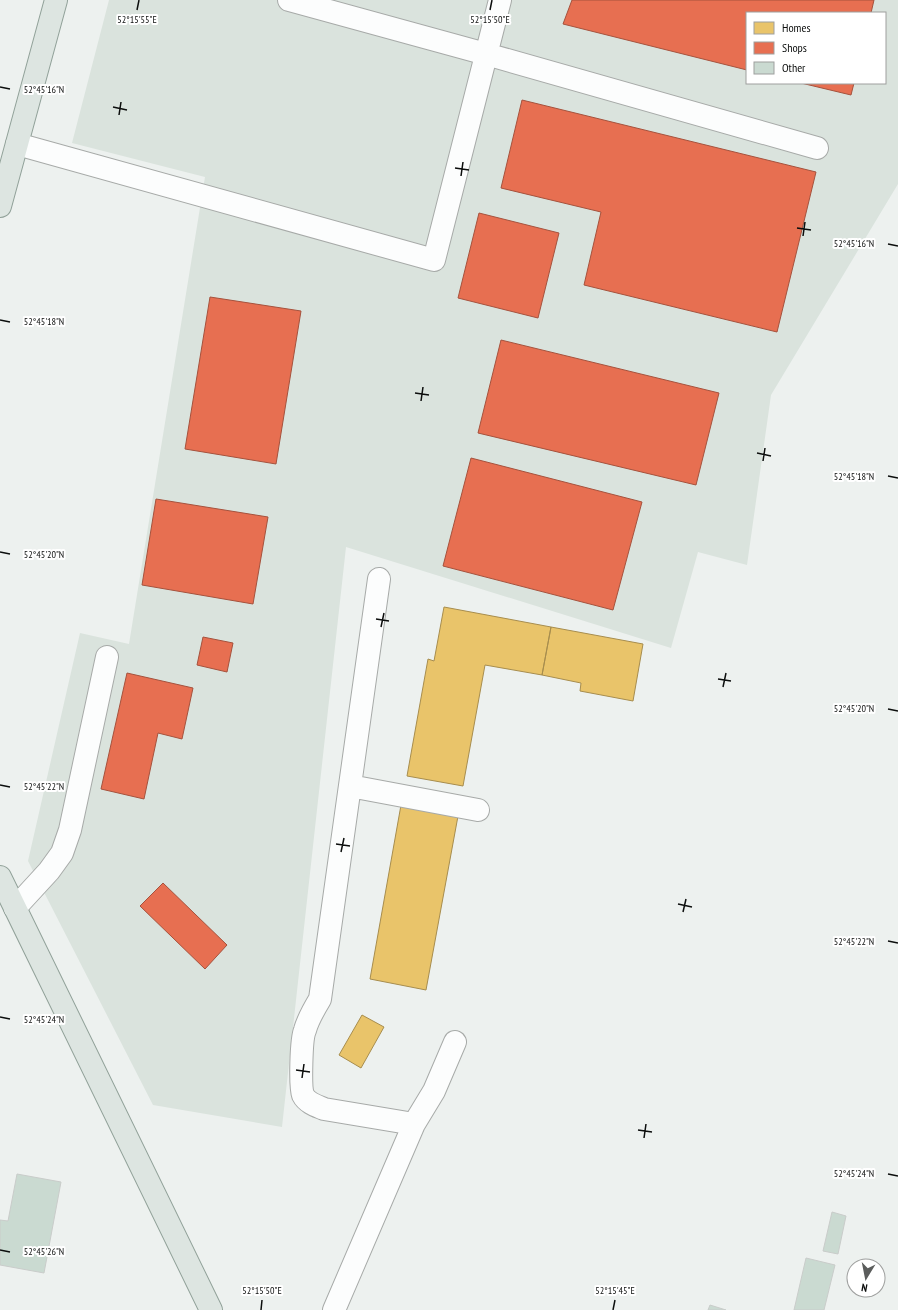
<svg xmlns="http://www.w3.org/2000/svg" width="898" height="1310" font-family="'PT Sans Narrow',sans-serif">
<rect width="100%" height="100%" fill="#edf1ef"/>
<path fill="#dae3dd" fill-rule="evenodd" d="M109,0H898V184L771,395L747,565L698,552L671,648L346,547L282,1127L153,1105L28,861L80,633L129,644L205,177L72,143ZM747,13H885V83H747Z"/>
<path fill="#e9c46a" stroke="#a78d4e" d="M444,607L551,627L542,675L485,665L463,786L407,776L428,659L434,661Z
M551,627L643,644L633,701L580,691L581,683L542,675Z
M401,805L458,816L426,990L370,979Z
M362,1015L384,1027L361,1068L339,1055Z"/>
<path fill="#e76f51" stroke="#a5523d" d="M572,0H874L871,13H747V70L563,24Z
M801,83H854L851,95Z
M522,100L816,172L777,332L584,285L601,212L501,188Z
M479,213L559,233L538,318L458,298Z
M210,297L301,311L276,464L185,449Z
M501,340L719,393L696,485L478,433Z
M471,458L642,502L613,610L443,566Z
M156,499L268,517L253,604L142,585Z
M203,637L233,643L227,672L197,665Z
M127,673L193,688L182,739L158,733L144,799L101,789Z
M163,883L227,945L205,969L140,906Z"/>
<path fill="#cadad1" stroke="#c9ccca" d="M17,1174L61,1182L44,1273L0,1265V1220L8,1221Z
M832,1212L846,1216L838,1254L823,1251Z
M806,1258L835,1265L824,1310H794Z
M710,1305L726,1310H708Z"/>
<g fill="none" stroke-linecap="round" stroke-linejoin="round">
<g stroke="#a7aaa8" stroke-width="24">
<path id="minor" d="M289,0L486,54L817,148
M17,144L434,260L500,0
M379,579L320,999C314,1009 308,1019 305,1030C301,1039 300,1087 303,1095C307,1103 317,1106 324,1109L414,1124
M350,786L478,810
M15,908L49,871L62,853L70,830L107,657
M334,1310L414,1124L434,1091L455,1042"/>
</g>
<g stroke="#91a199" stroke-width="24">
<path id="major" d="M0,206L56,0
M0,877L211,1310"/>
</g>
<use href="#minor" stroke="#fcfdfd" stroke-width="22"/>
<use href="#major" stroke="#dde5e1" stroke-width="22"/>
</g>
<path fill="none" stroke="#0c0e0d" stroke-width="1.5" d="M137,10L139,0M490,10L492,0M0,87L10,89M113,107L127,110M119,115L121,102M455,168L469,170M461,176L463,162M797,228L811,230M803,236L805,222M888,244L898,246M0,320L10,322M415,393L429,395M421,401L423,387M757,453L771,456M763,461L765,448M888,476L898,478M0,552L10,554M376,619L389,621M381,627L384,613M718,679L731,681M723,687L726,673M888,709L898,711M0,785L10,787M336,844L350,846M341,852L344,838M678,904L692,907M683,912L686,899M888,941L898,943M0,1017L10,1019M296,1070L310,1072M302,1078L304,1064M638,1130L652,1132M644,1138L646,1124M888,1174L898,1176M0,1250L10,1252M261,1310L262,1300M613,1310L615,1300"/>
<g font-size="10" text-anchor="middle" fill="#0c0e0d" stroke="#fff" stroke-width="4" stroke-linejoin="round" paint-order="stroke">
<text x="137" y="23">52°15'55"E</text>
<text x="490" y="23">52°15'50"E</text>
<text x="44" y="93">52°45'16"N</text>
<text x="854" y="247">52°45'16"N</text>
<text x="44" y="325">52°45'18"N</text>
<text x="854" y="480">52°45'18"N</text>
<text x="44" y="558">52°45'20"N</text>
<text x="854" y="712">52°45'20"N</text>
<text x="44" y="790">52°45'22"N</text>
<text x="854" y="945">52°45'22"N</text>
<text x="44" y="1023">52°45'24"N</text>
<text x="854" y="1177">52°45'24"N</text>
<text x="44" y="1255">52°45'26"N</text>
<text x="262" y="1294">52°15'50"E</text>
<text x="615" y="1294">52°15'45"E</text>
</g>
<rect x="746" y="12" width="140" height="72" fill="#ffffff" stroke="#9e9f9e"/>
<rect x="754" y="22" width="20" height="12" fill="#e9c46a" stroke="#9e9f9e"/>
<text x="782" y="32" font-size="12" fill="#0c0e0d">Homes</text>
<rect x="754" y="42" width="20" height="12" fill="#e76f51" stroke="#9e9f9e"/>
<text x="782" y="52" font-size="12" fill="#0c0e0d">Shops</text>
<rect x="754" y="62" width="20" height="12" fill="#cadad1" stroke="#9e9f9e"/>
<text x="782" y="72" font-size="12" fill="#0c0e0d">Other</text>
<g transform="translate(866 1278) rotate(190)"><circle r="19" fill="#ffffff" stroke="#9e9f9e"/>
<path d="M0-3L7 15L0 10L-7 15Z" fill="#5b5d5c"/>
<text y="-6" font-size="11" font-weight="bold" text-anchor="middle" fill="#0c0e0d">N</text>
</g>
</svg>
